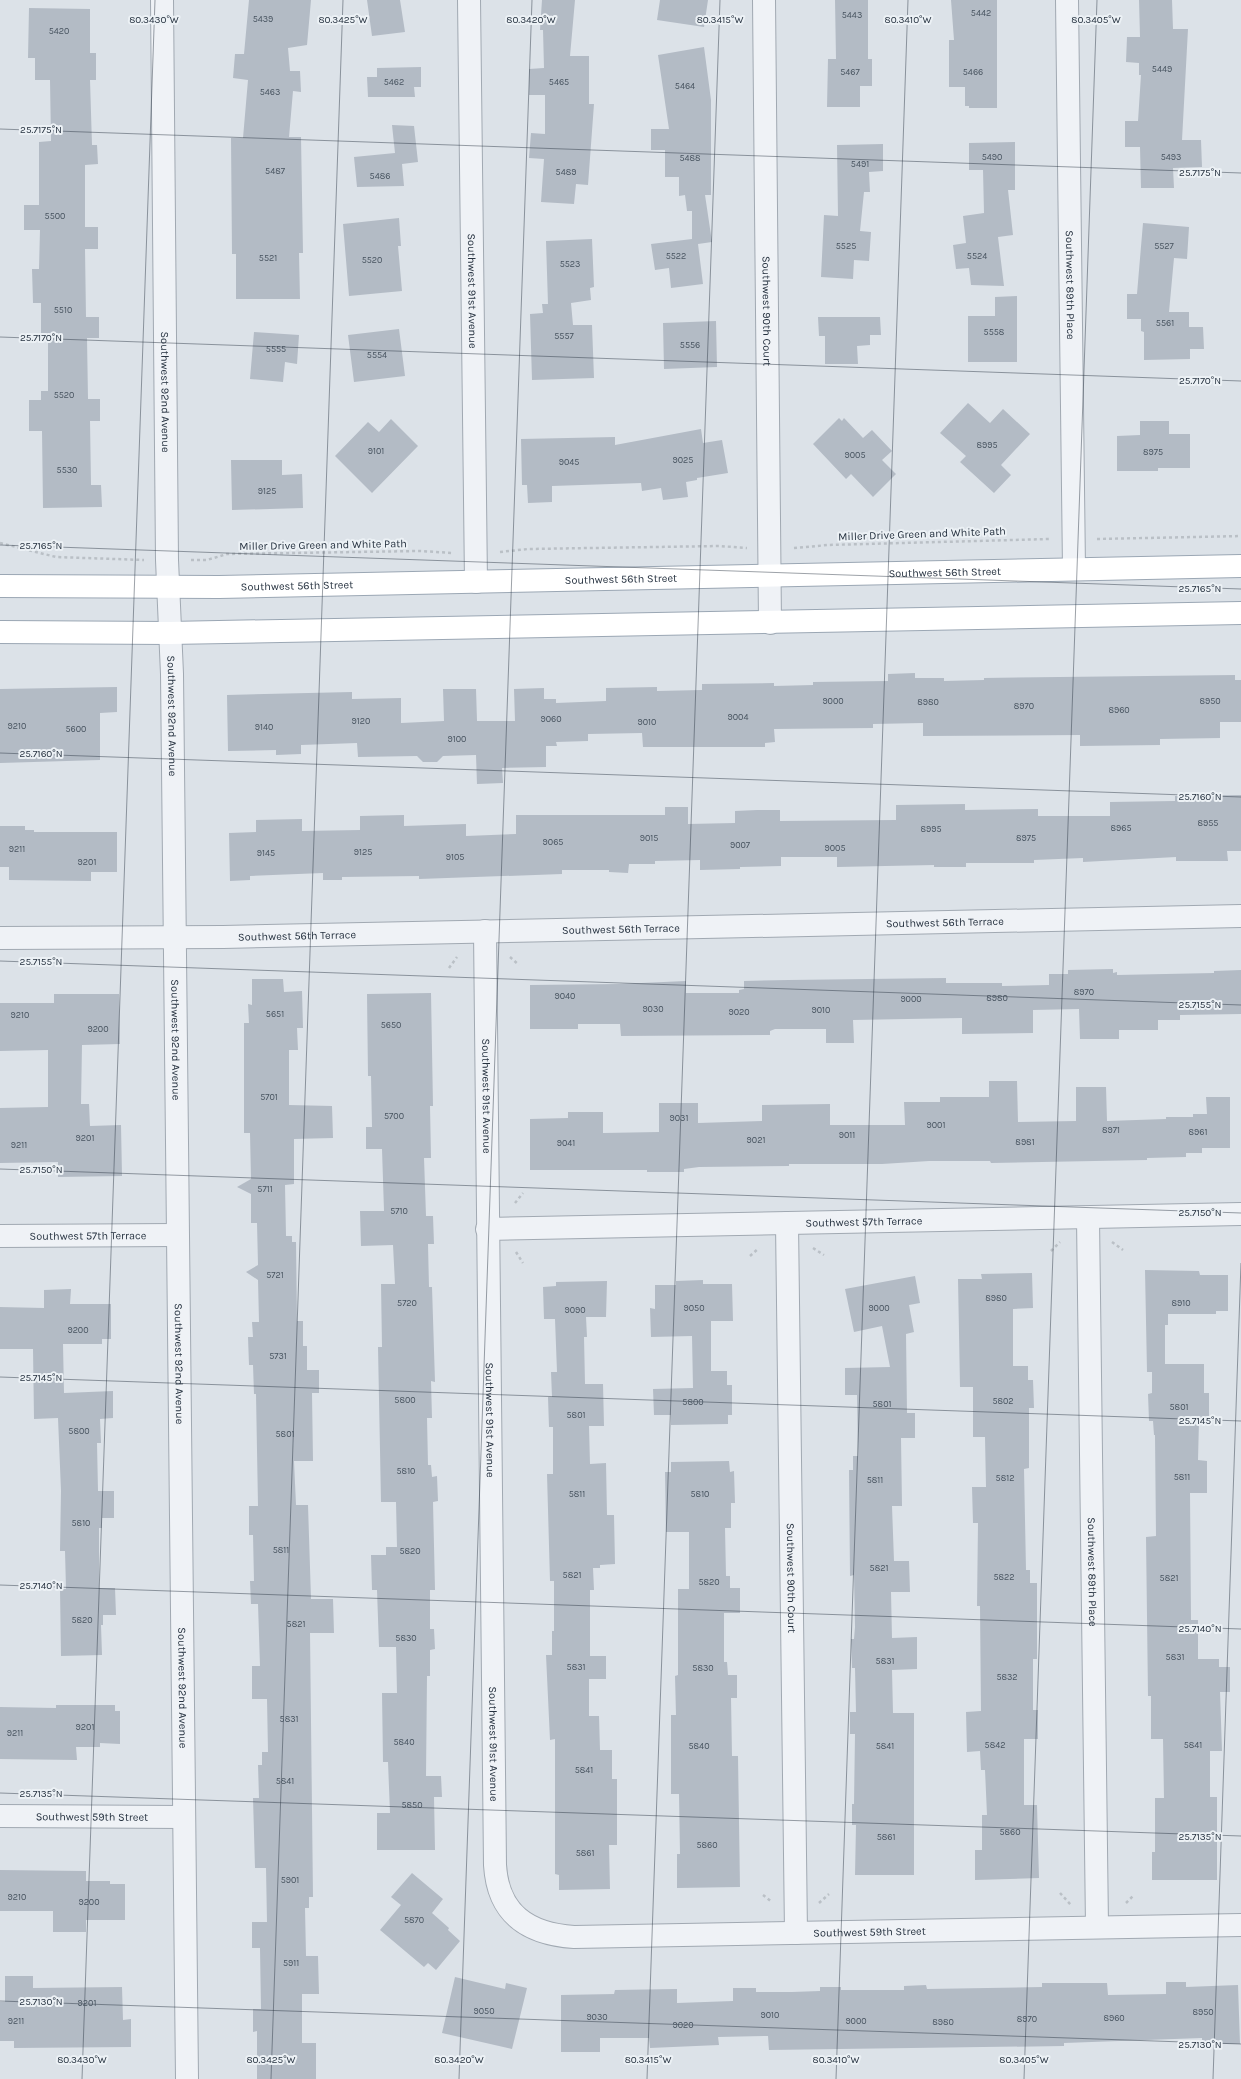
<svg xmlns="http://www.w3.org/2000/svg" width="1241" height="2079" font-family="Karla,sans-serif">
<rect width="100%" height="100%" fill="#dce2e8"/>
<path fill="#b3bbc5" d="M249,0H311L307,45L288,48L290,71H300L301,92L293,91L289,137H301L303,253H299L300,299H236V254H232L231,138H243L248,80L233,78L235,54H244Z
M367,0H400L405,32L372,36Z
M542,0H575L570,56H589V104H594L588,185L576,184L574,204L541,202L544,159L529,158L531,133L545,134V95H529V69L544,68L543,30H540Z
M660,0H708L704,27L657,20Z
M835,0H868V59H872V86H860V107H827L828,59H836Z
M951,0H997V108H969V106H965V87H949V40H954Z
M1139,0H1172L1173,29H1188L1182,140H1201L1202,167L1173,168L1174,188H1141L1140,147H1125V121H1138L1141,75H1139V63L1126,62L1127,37H1140Z
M29,8L90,9V53H96V80H90L92,145H97L98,164L85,165V227H98V249H85L86,317H99V338H87L88,399H100V421H90L91,485H101L102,507L43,508L42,431H29V400H41V391H48V339H41V303H33L32,269H39L40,230H24V205H39V142L51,141L50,80H35V58H28Z
M704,47L711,100V195H705L712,242L698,244L703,284L671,288L669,268L655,270L651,244L692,239V211H687L685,195L679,196V177H665V150H651V129H669L658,55Z
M421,67V87H414L415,97H368L367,77H377V68Z
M392,125L414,126L418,162L402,164L404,186L357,187L354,157L395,153Z
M1015,142V190H1008L1013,235L998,237L1004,286L971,285L969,268L956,269L953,245L966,243L963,216L984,213L983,170H969V143Z
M883,144V171L869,172L870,192H864L860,231L871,232L869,261L854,260L853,279L821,277L824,215L838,216L837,145Z
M399,218L401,246H398L402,291L349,296L343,224Z
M1143,223L1189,227L1187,259L1174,258L1169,312H1189V327H1203L1204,349H1190V359L1144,360V332L1141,331V319H1127V294H1137Z
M592,239L594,287L590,288L591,300L571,303L573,325H592L594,378L532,380L530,314L543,313L542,304H548L546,241Z
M1017,296V362H968V316H995V297Z
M818,317H880L881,335H870V345L857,346L858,364H825V336H819Z
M716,321L717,367L664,369L663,323Z
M399,329L405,376L354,382L348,335Z
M254,332L299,335L297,364L285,362L283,382L250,379Z
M968,403L990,423L1003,409L1030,434L1001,465L1011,475L994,493L960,462L966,456L940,433Z
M839,418L842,421L844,418L863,438L872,430L892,451L882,460L896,474L873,497L851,474L846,479L813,444Z
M391,419L418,446L372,493L335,456L368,422L379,432Z
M1140,421H1169V434H1190V468H1158V471H1117V436L1140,435Z
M701,429L703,443L722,440L728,473L697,478V480L686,482L688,497L663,500L661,488L642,491L641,483L552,486V502L528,503L527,485H522L521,439L615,437V445Z
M231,460H282V475L302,474L303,508L232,510Z
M915,673V678H944V681L984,680V678L1235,675V680H1241V722H1220V738L1160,739V745L1080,746V735L923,736V723L873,724V728L774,729L775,742L765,743V747H643L642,733L588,734V741L556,742L557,746H546V767L502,768L503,783L477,784L476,755L443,756L437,762H423L417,756L358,757L357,743L301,745V754L276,755V750L228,751L227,695L352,692V699L401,698V723L444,721L443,689H476L477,721H515L514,689L544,688V699H556V703L606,701V688L657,687V691L702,690V684L774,683V686L813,685V682L888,681V674Z
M117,687V712L100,713V760L0,763V689Z
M1241,795V851H1227L1228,861H1176V857L1083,862V858L1034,860V863H966V867H934V865L837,867V857H781V866L740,867V869L700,870V860L655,861V864H629L628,873L609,872V870H562V874L419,879V876L342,877V880H323V873L250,876V880L230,881L229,833L256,832V820L302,819V831L360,830V816L404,815V826L466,824V836L516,834V815H665V807H688V824L735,823V811L757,810H780V821L896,820V805L965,804V810L1038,809V816H1110V802L1175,801V796Z
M0,826H25V830H34V832H117V872H91V881L9,880V867H0Z
M1113,969V973L1117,972V975L1214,973V971L1241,970V1014L1180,1015V1020H1158V1030H1119V1039H1080L1079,1009L1033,1010V1033L962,1034V1018L853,1020L854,1043H826V1029H775L770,1031V1035L621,1036L620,1024H578V1029H530V985L619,984L686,981V993H739V990L744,989V981L789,980L946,978V983H1002V986L1049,985V974H1068V970Z
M252,979H283L284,992L302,991L303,1028H297L298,1050H289V1105L332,1106L333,1138L294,1139V1184L285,1185L286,1236H292V1242H296L297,1321H303V1346H307V1370H319V1393H312L313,1461H294L296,1505H308L311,1599H333L334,1633H310L313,1897H309V1908H305L306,1956H318L319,1994H302V2043H316V2079H257V2031L253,2032V2009H261L260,1948H252V1922H267L266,1868H255L253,1798H259L258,1765H262V1752H268L267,1699H252V1666H260L258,1604H251L250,1581H254L253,1535H249V1506H258L256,1394H254L253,1365H249L248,1337H253L252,1322H259L258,1280L246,1272L258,1265L257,1223H251V1194L237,1187L251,1179L250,1133H244V1023H249L248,1004L252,1005Z
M431,993L433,1106H430L431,1158H424L426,1216H433L434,1244H428L429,1287H432L435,1382L431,1381L432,1418H427L428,1465H431L432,1477L437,1476L438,1501L433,1502L435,1590H430V1629H434L435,1649L430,1650V1676H427L426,1776H441L442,1797H434L435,1850H377V1813H390L388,1762H383L382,1693H397L396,1647H379L377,1590H372L371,1555H386V1547H397L396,1502H381L378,1347H382L381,1284H395L393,1245L361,1246L360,1211H384L382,1149H366V1127H372L371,1076H368L367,994Z
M54,994H119L120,1044L82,1045L81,1104H89L90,1126L121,1125L122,1176L58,1177V1162L0,1163V1108L48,1107V1050L0,1051V1003H54Z
M989,1081H1017L1018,1122L1076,1121V1087H1106L1107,1121L1166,1119V1117H1193V1114H1207L1206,1097H1230V1148H1202V1153H1186V1157L1147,1158V1160L991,1163L990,1161H929L882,1164H789V1166L699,1167L684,1169V1172H647V1170H530V1119L568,1118V1112H603V1133L659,1132V1103H698V1123L762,1121V1105L830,1104V1125H905L904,1102H940V1097H989Z
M1145,1270L1199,1271L1200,1275H1228V1311H1216V1314H1168V1325H1165V1364H1204V1393H1209V1421H1199L1198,1460L1207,1461V1493H1190L1191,1620H1198V1659H1219V1667H1230V1692H1220L1222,1751H1210V1797H1217V1880H1152V1852H1155V1798H1164L1163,1739H1151V1696H1148L1146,1537L1156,1536L1155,1435H1154L1153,1421H1149L1148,1394L1152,1393V1372H1147Z
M1032,1273L1033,1308L1013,1309V1366H1028V1380H1033L1034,1408H1029V1468L1024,1469L1026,1570H1030V1583H1037V1659H1033V1710H1038V1739H1024V1805H1037L1039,1878L975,1880V1850H982V1815H987L985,1770H981L980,1751L967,1752L966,1712L981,1711L980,1606H977L978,1523H973L972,1487H986L985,1437H973V1387H960L958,1279H982L981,1274Z
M915,1276L920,1303L909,1305L914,1332L906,1334L907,1413H915V1438H901L902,1506H892L894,1561H909L910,1592H891L892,1638L917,1637V1669L892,1670L893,1713H914V1875H855L856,1825H852V1804H854L855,1734H850V1712H856L855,1668H852L851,1639H854L855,1627L854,1575L850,1576L849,1470H853V1456H858L857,1395H845V1368L890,1367L882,1326L854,1332L845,1289Z
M703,1280V1284H732L733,1321H711V1371H727V1385H732V1415H728V1424L671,1425V1415H654L653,1389L693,1388L692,1336L651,1337L650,1308L655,1309V1285H676V1281Z
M607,1281L606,1317H586L587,1337H584L585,1384H603L604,1426H589L590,1464L606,1463L607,1515H614L615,1564L600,1565V1568H593L594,1590H590V1656H606V1679H589V1716H599L600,1750H612V1779H617V1845H609L610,1889L559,1890V1875L555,1874V1739L550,1740L546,1655H552V1631H554V1581H550L547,1474H553V1427H549L548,1397H552L551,1372H557L555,1319H544L543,1287L556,1286V1282Z
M71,1289L70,1304H111V1339H102V1344H63L64,1393L113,1391V1418L100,1419L101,1443H97L98,1491H114V1518H102V1528H99V1588H115L116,1615H103V1625H101L102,1655L61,1656L60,1589H66L65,1551H60L61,1491L58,1418L34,1419L33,1349H0V1307L44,1308V1290Z
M729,1461L730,1472L734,1471L735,1503H731V1528H725L726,1576H730V1588H740V1613H724V1662H727L728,1675H737V1698H731L732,1756H738L740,1887L677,1888V1854H680L679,1794H671V1715H676L675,1676L678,1675V1589H689V1532H666L665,1472H671V1462Z
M56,1705H115V1711H120V1744L100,1743V1747H76L77,1760L0,1759V1707L56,1708Z
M0,1870L86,1871V1881H110V1884H125V1920H86V1932H53V1911H0Z
M412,1873L443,1899L432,1913L449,1928L448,1930L460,1941L436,1970L428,1963L424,1967L380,1930L401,1905L391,1897Z
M5,1976H33V1988L122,1987L123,2020L131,2019V2047L14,2048V2041H0V2002H5Z
M455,1977L505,1989L506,1983L527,1988L512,2049L442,2033Z
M1166,1982H1186V1987L1238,1985L1240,2044H1202V2038L1064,2043V2046L769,2050L768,2036L718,2037L719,2045L650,2048L649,2038H600V2052H561V1995L614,1994L615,1990L677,1989V2003L733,2001V1988H756V1992H792L820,1991V1987H841V1990H904V1986L926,1985L927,1989L1042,1987V1983H1107L1108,1995L1166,1994Z"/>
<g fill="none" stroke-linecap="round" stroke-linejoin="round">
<g stroke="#a1a9b2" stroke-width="24">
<g id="minor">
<path id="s1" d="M162,0L167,560L172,674L187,2079"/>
<path id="s2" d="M469,0L476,582"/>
<path id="s3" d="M764,0L770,623"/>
<path id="s4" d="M1067,0L1074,569"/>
<path id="s5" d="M485,931L495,1865C498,1914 528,1934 574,1937L1241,1925"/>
<path id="s6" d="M0,938L223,937L1241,916"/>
<path id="s7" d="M1088,1218L1097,1926"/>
<path id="s8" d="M787,1223L796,1933"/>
<path id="s9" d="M487,1229L1241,1214"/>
<path id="s10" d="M0,1236L177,1235"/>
<path id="s11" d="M0,1816L184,1817"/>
</g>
</g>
<g stroke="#9ba7b4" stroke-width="24">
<g id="major">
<path id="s12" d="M0,586L219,587L1241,566"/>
<path d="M0,632L169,633L1241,613"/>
</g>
</g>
<path stroke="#bac0c6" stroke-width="2.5" stroke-dasharray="3 3" stroke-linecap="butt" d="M1097,539L1241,536
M0,543L56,557L144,560
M794,548L828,545L1050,539
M500,552L528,549L719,546L747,548
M191,560H207L227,554L420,551L453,553
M510,957L519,965
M449,968L457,957
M515,1203L523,1193
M1112,1242L1123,1250
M813,1248L824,1255
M1051,1251L1060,1242
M516,1252L523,1263
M750,1256L759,1248
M1060,1893L1071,1905
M763,1895L772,1902
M819,1903L829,1894
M1126,1903L1134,1895"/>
<use href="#minor" stroke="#eff2f6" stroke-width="22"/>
<use href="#major" stroke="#fff" stroke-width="22"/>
</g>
<path fill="none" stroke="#25313f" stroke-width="1" stroke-opacity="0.45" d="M0,129L1241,173M0,337L1241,381M0,545L1241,589M0,753L1241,797M0,961L1241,1005M0,1169L1241,1213M0,1377L1241,1421M0,1585L1241,1629M0,1793L1241,1836M0,2001L1241,2044M82,2079L155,0M271,2079L343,0M459,2079L532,0M647,2079L720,0M836,2079L908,0M1024,2079L1097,0M1213,2079L1241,1263"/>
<g text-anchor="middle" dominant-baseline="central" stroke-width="4" stroke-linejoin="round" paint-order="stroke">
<g font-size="9" fill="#485460">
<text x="981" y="13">5442</text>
<text x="852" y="15">5443</text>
<text x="263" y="19">5439</text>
<text x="59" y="31">5420</text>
<text x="1162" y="69">5449</text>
<text x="850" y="72">5467</text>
<text x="973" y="72">5466</text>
<text x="394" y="82">5462</text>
<text x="559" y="82">5465</text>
<text x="685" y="86">5464</text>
<text x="270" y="92">5463</text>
<text x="992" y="157">5490</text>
<text x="1171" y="157">5493</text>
<text x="690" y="158">5488</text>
<text x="860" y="164">5491</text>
<text x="275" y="171">5487</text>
<text x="566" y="172">5489</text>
<text x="380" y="176">5486</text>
<text x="55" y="216">5500</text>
<text x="846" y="246">5525</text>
<text x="1164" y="246">5527</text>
<text x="676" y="256">5522</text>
<text x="977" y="256">5524</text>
<text x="268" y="258">5521</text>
<text x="372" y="260">5520</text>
<text x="570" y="264">5523</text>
<text x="63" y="310">5510</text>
<text x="1165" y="323">5561</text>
<text x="994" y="332">5558</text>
<text x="564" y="336">5557</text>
<text x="690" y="345">5556</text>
<text x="276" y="349">5555</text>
<text x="377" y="355">5554</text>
<text x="64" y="395">5520</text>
<text x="987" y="445">8995</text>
<text x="376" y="451">9101</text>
<text x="1153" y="452">8975</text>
<text x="855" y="455">9005</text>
<text x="683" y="460">9025</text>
<text x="569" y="462">9045</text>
<text x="67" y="470">5530</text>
<text x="267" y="491">9125</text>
<text x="833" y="701">9000</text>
<text x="1210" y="701">8950</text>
<text x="928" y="702">8980</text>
<text x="1024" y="706">8970</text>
<text x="1119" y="710">8960</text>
<text x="738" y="717">9004</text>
<text x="551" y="719">9060</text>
<text x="361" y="721">9120</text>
<text x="647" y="722">9010</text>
<text x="17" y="726">9210</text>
<text x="264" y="727">9140</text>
<text x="76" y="729">5600</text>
<text x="457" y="739">9100</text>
<text x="1208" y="823">8955</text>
<text x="1121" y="828">8965</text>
<text x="931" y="829">8995</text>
<text x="649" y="838">9015</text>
<text x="1026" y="838">8975</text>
<text x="553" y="842">9065</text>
<text x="740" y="845">9007</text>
<text x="835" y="848">9005</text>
<text x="17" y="849">9211</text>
<text x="363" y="852">9125</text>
<text x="266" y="853">9145</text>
<text x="455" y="857">9105</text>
<text x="87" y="862">9201</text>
<text x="1084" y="992">8970</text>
<text x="565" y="996">9040</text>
<text x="997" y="998">8980</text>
<text x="911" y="999">9000</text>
<text x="653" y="1009">9030</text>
<text x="821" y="1010">9010</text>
<text x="739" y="1012">9020</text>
<text x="275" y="1014">5651</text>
<text x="20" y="1015">9210</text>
<text x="391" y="1025">5650</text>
<text x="98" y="1029">9200</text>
<text x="269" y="1097">5701</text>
<text x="394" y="1116">5700</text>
<text x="679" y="1118">9031</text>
<text x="936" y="1125">9001</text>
<text x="1111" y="1130">8971</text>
<text x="1198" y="1132">8961</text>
<text x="847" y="1135">9011</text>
<text x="85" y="1138">9201</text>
<text x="756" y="1140">9021</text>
<text x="1025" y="1142">8981</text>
<text x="566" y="1143">9041</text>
<text x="19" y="1145">9211</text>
<text x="265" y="1189">5711</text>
<text x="399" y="1211">5710</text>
<text x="275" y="1275">5721</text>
<text x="996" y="1298">8980</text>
<text x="407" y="1303">5720</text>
<text x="1181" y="1303">8910</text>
<text x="694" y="1308">9050</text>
<text x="879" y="1308">9000</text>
<text x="575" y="1310">9090</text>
<text x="78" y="1330">9200</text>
<text x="278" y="1356">5731</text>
<text x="405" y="1400">5800</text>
<text x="1003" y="1401">5802</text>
<text x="693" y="1402">5800</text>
<text x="882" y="1404">5801</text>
<text x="1179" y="1407">5801</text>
<text x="576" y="1415">5801</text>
<text x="79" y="1431">5800</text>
<text x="285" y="1434">5801</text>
<text x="406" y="1471">5810</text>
<text x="1182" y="1477">5811</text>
<text x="1005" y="1478">5812</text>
<text x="875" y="1480">5811</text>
<text x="577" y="1494">5811</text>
<text x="700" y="1494">5810</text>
<text x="81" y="1523">5810</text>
<text x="281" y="1550">5811</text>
<text x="410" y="1551">5820</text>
<text x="879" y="1568">5821</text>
<text x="572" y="1575">5821</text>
<text x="1004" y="1577">5822</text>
<text x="1169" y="1578">5821</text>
<text x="709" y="1582">5820</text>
<text x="82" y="1620">5820</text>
<text x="296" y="1624">5821</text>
<text x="406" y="1638">5830</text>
<text x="1175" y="1657">5831</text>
<text x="885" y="1661">5831</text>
<text x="576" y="1667">5831</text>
<text x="703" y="1668">5830</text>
<text x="1007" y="1677">5832</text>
<text x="289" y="1719">5831</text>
<text x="85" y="1727">9201</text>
<text x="15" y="1733">9211</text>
<text x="404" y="1742">5840</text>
<text x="995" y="1745">5842</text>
<text x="1193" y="1745">5841</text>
<text x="699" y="1746">5840</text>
<text x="885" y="1746">5841</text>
<text x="584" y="1770">5841</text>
<text x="285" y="1781">5841</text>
<text x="412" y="1805">5850</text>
<text x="1010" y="1832">5860</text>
<text x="886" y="1837">5861</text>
<text x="707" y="1845">5860</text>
<text x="585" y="1853">5861</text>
<text x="290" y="1880">5901</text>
<text x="17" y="1897">9210</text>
<text x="89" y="1902">9200</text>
<text x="414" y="1920">5870</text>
<text x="291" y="1963">5911</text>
<text x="87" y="2003">9201</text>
<text x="484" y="2011">9050</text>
<text x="1203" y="2012">8950</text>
<text x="770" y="2015">9010</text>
<text x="597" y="2017">9030</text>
<text x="1114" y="2018">8960</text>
<text x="1027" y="2019">8970</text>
<text x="16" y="2021">9211</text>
<text x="856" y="2021">9000</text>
<text x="943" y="2022">8980</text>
<text x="683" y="2025">9020</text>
</g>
<g font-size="11" fill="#25313f" stroke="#ecf1f5">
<text stroke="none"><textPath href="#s4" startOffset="285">Southwest 89th Place</textPath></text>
<text stroke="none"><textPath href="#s2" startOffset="291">Southwest 91st Avenue</textPath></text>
<text stroke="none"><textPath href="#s3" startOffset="311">Southwest 90th Court</textPath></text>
<text stroke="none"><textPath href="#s1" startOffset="392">Southwest 92nd Avenue</textPath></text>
<text transform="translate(922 534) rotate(-2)">Miller Drive Green and White Path</text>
<text transform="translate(323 545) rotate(-1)">Miller Drive Green and White Path</text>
<text stroke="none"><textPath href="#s12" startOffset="945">Southwest 56th Street</textPath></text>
<text stroke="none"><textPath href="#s12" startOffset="621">Southwest 56th Street</textPath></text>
<text stroke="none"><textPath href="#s12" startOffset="297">Southwest 56th Street</textPath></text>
<text stroke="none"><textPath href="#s1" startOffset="716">Southwest 92nd Avenue</textPath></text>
<text stroke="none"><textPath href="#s6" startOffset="945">Southwest 56th Terrace</textPath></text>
<text stroke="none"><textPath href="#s6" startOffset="621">Southwest 56th Terrace</textPath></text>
<text stroke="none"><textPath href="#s6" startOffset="297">Southwest 56th Terrace</textPath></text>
<text stroke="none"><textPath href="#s1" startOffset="1040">Southwest 92nd Avenue</textPath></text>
<text stroke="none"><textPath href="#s5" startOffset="165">Southwest 91st Avenue</textPath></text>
<text stroke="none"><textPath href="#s9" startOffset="377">Southwest 57th Terrace</textPath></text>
<text stroke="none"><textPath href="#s10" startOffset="88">Southwest 57th Terrace</textPath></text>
<text stroke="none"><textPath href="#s1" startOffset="1364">Southwest 92nd Avenue</textPath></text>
<text stroke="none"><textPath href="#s5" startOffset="489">Southwest 91st Avenue</textPath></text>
<text stroke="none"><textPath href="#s7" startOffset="354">Southwest 89th Place</textPath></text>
<text stroke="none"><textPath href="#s8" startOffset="355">Southwest 90th Court</textPath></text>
<text stroke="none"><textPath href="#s1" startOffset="1688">Southwest 92nd Avenue</textPath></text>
<text stroke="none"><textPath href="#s5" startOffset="813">Southwest 91st Avenue</textPath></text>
<text stroke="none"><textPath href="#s11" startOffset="92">Southwest 59th Street</textPath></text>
<text stroke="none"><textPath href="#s5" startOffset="1349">Southwest 59th Street</textPath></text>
</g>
</g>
<g font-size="10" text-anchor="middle" fill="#25313f" stroke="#ecf1f5" stroke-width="4" stroke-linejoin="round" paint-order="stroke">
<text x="154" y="23">80.3430°W</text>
<text x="343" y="23">80.3425°W</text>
<text x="531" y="23">80.3420°W</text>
<text x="720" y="23">80.3415°W</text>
<text x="908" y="23">80.3410°W</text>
<text x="1096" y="23">80.3405°W</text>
<text x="41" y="133">25.7175°N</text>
<text x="1200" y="176">25.7175°N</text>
<text x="41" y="341">25.7170°N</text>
<text x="1200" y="384">25.7170°N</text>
<text x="41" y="549">25.7165°N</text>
<text x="1200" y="592">25.7165°N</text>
<text x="41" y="757">25.7160°N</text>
<text x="1200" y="800">25.7160°N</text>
<text x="41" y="965">25.7155°N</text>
<text x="1200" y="1008">25.7155°N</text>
<text x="41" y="1173">25.7150°N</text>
<text x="1200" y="1216">25.7150°N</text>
<text x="41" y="1381">25.7145°N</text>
<text x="1200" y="1424">25.7145°N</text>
<text x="41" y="1589">25.7140°N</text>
<text x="1200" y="1632">25.7140°N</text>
<text x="41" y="1797">25.7135°N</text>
<text x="1200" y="1840">25.7135°N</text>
<text x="41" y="2005">25.7130°N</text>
<text x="1200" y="2048">25.7130°N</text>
<text x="82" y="2063">80.3430°W</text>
<text x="271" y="2063">80.3425°W</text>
<text x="459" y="2063">80.3420°W</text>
<text x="648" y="2063">80.3415°W</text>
<text x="836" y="2063">80.3410°W</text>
<text x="1024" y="2063">80.3405°W</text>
</g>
</svg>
